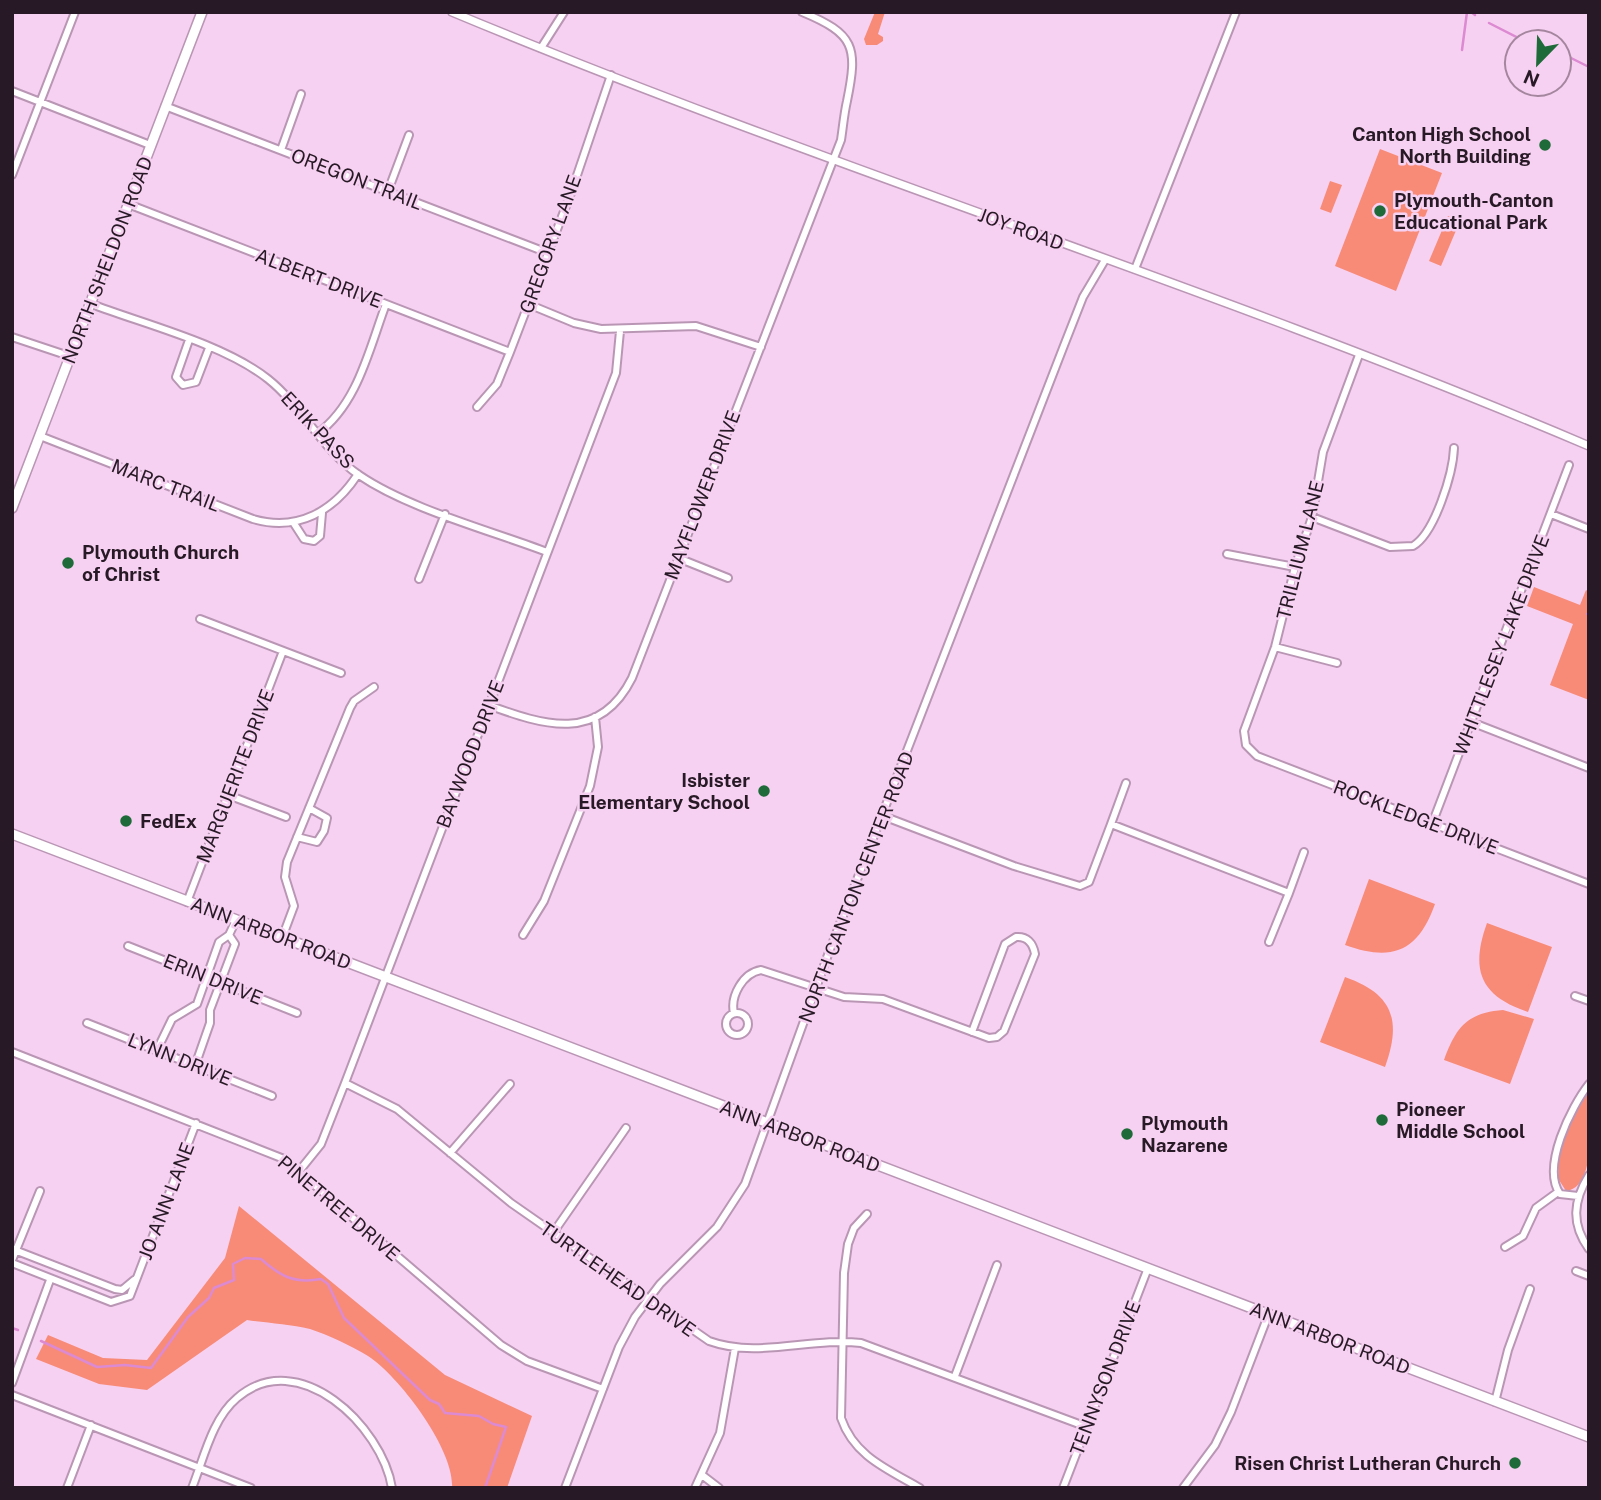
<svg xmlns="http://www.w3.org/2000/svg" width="1601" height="1500" font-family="'Public Sans',sans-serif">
<rect width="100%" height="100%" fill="#f7d1f1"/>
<path fill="#f78b78" d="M875,12H885L878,34L883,37V41L877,45H866L864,39Z
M1380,149L1442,173L1396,291L1335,266Z
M1330,181L1342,185L1331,213L1320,209Z
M1448,216L1460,221L1441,266L1429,261Z
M1534,587L1580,605L1586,590L1589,592V700L1550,685L1573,624L1527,606Z
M1369,879L1435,904C1418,952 1392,962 1345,945Z
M1487,923L1552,947L1528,1012C1480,996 1470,970 1487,923Z
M1345,977C1393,994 1402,1020 1385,1067L1320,1042Z
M1503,1010L1534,1019L1510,1084L1444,1060C1456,1027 1467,1013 1503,1010Z
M1589,1091C1589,1115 1598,1187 1566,1191L1559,1180C1555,1149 1573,1116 1589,1091Z
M239,1206L445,1375L532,1416L507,1488H452C455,1450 399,1376 368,1356C352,1346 328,1335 310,1329C290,1324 267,1323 247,1320L147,1390L99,1384L36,1359L48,1335L103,1358L147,1360L225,1258Z"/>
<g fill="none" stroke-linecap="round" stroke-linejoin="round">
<path stroke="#dc8ad2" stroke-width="2.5" d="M1471,12L1475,15
M1489,23L1526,42
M1462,50L1467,12
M1559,52L1589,67
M1587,614L1589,615
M12,1328L18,1330
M41,1341L97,1367L125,1365L151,1368L188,1317L209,1298L214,1288L234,1280L233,1264L245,1258L261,1259C280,1276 294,1284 321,1279L328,1284L344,1318L430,1400L439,1404L445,1413L479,1416L493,1424L506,1427L485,1488"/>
<g stroke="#ba96b5" stroke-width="10">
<path id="minor" d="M541,48L564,12
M12,91L150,145
M165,106L548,253
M281,150L301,94
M12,175L75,12
M388,191L409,135
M128,204L510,352
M1135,269L1236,12
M91,304C144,324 224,344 268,379C302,406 322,450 359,475C409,509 489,530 547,552
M528,304L574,323L601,329L696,326L761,347
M12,337L69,356
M189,340L176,377L183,385L196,382L209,348
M1359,355L1323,452L1312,517L1295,567L1275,647L1244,731L1246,745L1257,756L1589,884
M477,407L497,384L510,352L571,193L611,75
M317,434C358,404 369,349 386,304
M40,436L253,519C298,532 334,511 358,474
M1551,514L1589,529
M1312,517L1390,547L1413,546C1435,533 1453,473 1454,448
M293,522L304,539L314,541L320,536L322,513
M1227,554L1295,567
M678,558L728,578
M419,579L445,514
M200,619L341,673
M1275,647L1337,663
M488,705C543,725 599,744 632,678L841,140C843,127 844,114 847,101C858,47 855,34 802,12
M1471,722L1589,768
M228,795L286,817
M883,816L1014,866L1080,886L1089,882L1111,824L1289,893L1269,942
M1111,824L1126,783
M1432,824L1569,465
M297,837L317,842L324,831L327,818L309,808
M1289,893L1304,852
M187,902L283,651
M523,935L544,901L590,786L598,747L595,717
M282,938L294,906L285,877L287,862L350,708L354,701L374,687
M128,946L297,1013
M1575,996L1589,1001
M726 1024a11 11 0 1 1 22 0a11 11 0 1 1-22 0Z
M734,1013C730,996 743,973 761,970L844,997L883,999L989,1038L997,1037L1004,1031L1035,954C1033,943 1027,936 1016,937L1005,944L972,1032
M87,1023L272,1096
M157,1050L172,1019L197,1004L219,942L229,935L236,920
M12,1052L284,1159L501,1345L527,1361L603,1389
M195,1066L210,1023V1010L235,944L229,935
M345,1083L397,1109L511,1203L709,1341C759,1359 810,1337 861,1343L1087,1427
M450,1153L510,1084
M300,1170L321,1144L345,1083L616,373L620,331
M1589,1175C1573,1201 1571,1224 1589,1249
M1578,1196L1560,1194C1541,1167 1571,1107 1589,1084
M867,1214L854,1228L848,1244L844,1273L841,1418C854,1456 887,1469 920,1488
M553,1233L626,1128
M1505,1247L1523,1236L1536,1208L1558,1192
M12,1249L115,1289L122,1290L134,1280
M12,1260L40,1191
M12,1263L111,1302L130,1296L196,1123
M1576,1271L1589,1276
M955,1376L997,1265
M12,1383L50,1280
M12,1395L251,1488
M1495,1402L1508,1350L1530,1289
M702,1475L719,1488
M67,1488L91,1425
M192,1488C204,1458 212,1419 237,1398C298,1345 382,1426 392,1488
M565,1488L619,1347L635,1317L660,1284L717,1227L745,1184L829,952L1063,348L1083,297L1105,260
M695,1488L720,1433L735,1348
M1063,1488L1148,1268
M1183,1488L1215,1445L1231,1412L1269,1313"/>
</g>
<g stroke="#ba96b5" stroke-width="10">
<path id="tertiary" d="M452,12C826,168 1216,287 1589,446"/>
</g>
<g stroke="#ba96b5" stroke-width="12">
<path id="secondary" d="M12,508L202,12
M12,834L1589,1437"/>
</g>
<use href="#minor" stroke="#fff" stroke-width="6"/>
<use href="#tertiary" stroke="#fff" stroke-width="7"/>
<use href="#secondary" stroke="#fff" stroke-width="9"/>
</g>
<g fill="#1e6a39" stroke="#f7d1f1" stroke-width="2.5">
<circle cx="1545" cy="145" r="7"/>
<circle cx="1380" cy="211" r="7"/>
<circle cx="68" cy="563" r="7"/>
<circle cx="764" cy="791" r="7"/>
<circle cx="126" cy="821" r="7"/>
<circle cx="1382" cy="1120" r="7"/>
<circle cx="1127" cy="1134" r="7"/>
<circle cx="1515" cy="1463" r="7"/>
</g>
<g text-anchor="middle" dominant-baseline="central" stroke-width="5" stroke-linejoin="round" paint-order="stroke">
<g font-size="19" font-weight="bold" fill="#271925" stroke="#f7d1f1" text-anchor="start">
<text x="1531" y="134" text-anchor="end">Canton High School<tspan x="1531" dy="22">North Building</tspan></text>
<text x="1394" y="200">Plymouth-Canton<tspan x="1394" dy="22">Educational Park</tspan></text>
<text x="82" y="552">Plymouth Church<tspan x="82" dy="22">of Christ</tspan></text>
<text x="750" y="780" text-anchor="end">Isbister<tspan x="750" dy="22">Elementary School</tspan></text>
<text x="140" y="821">FedEx</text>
<text x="1396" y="1109">Pioneer<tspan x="1396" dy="22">Middle School</tspan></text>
<text x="1141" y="1123">Plymouth<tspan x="1141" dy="22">Nazarene</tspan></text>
<text x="1501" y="1463" text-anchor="end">Risen Christ Lutheran Church</text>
</g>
<g font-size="19" fill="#271925" stroke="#f7d1f1">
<text transform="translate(357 179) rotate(21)">OREGON TRAIL</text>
<text transform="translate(1021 229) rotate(20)">JOY ROAD</text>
<text transform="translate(550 244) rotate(-70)">GREGORY LANE</text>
<text transform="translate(107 260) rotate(-69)">NORTH SHELDON ROAD</text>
<text transform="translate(319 278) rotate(21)">ALBERT DRIVE</text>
<text transform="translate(318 430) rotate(47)">ERIK PASS</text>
<text transform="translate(166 485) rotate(21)">MARC TRAIL</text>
<text transform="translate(702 495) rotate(-69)">MAYFLOWER DRIVE</text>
<text transform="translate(1300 550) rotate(-76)">TRILLIUM LANE</text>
<text transform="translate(1501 645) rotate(-69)">WHITTLESEY LAKE DRIVE</text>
<text transform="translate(470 754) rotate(-69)">BAYWOOD DRIVE</text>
<text transform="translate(235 776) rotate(-69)">MARGUERITE DRIVE</text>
<text transform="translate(1416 817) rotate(21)">ROCKLEDGE DRIVE</text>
<text transform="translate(856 887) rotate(-69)">NORTH CANTON CENTER ROAD</text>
<text transform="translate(271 933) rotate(21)">ANN ARBOR ROAD</text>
<text transform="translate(213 979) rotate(22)">ERIN DRIVE</text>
<text transform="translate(180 1059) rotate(22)">LYNN DRIVE</text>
<text transform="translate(800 1136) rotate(21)">ANN ARBOR ROAD</text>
<text transform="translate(166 1201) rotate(-69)">JO ANN LANE</text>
<text transform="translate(339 1208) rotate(40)">PINETREE DRIVE</text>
<text transform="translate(618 1279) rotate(35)">TURTLEHEAD DRIVE</text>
<text transform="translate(1330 1338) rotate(21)">ANN ARBOR ROAD</text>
<text transform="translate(1105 1378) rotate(-69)">TENNYSON DRIVE</text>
</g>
</g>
<rect width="1601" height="1500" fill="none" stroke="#271925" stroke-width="28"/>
<g transform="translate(1538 63) rotate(203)"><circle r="33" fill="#f7d1f1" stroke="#a4879f" stroke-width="2"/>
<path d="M0-5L12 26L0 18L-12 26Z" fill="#1e6a39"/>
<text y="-10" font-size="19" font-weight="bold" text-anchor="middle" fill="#271925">N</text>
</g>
</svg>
